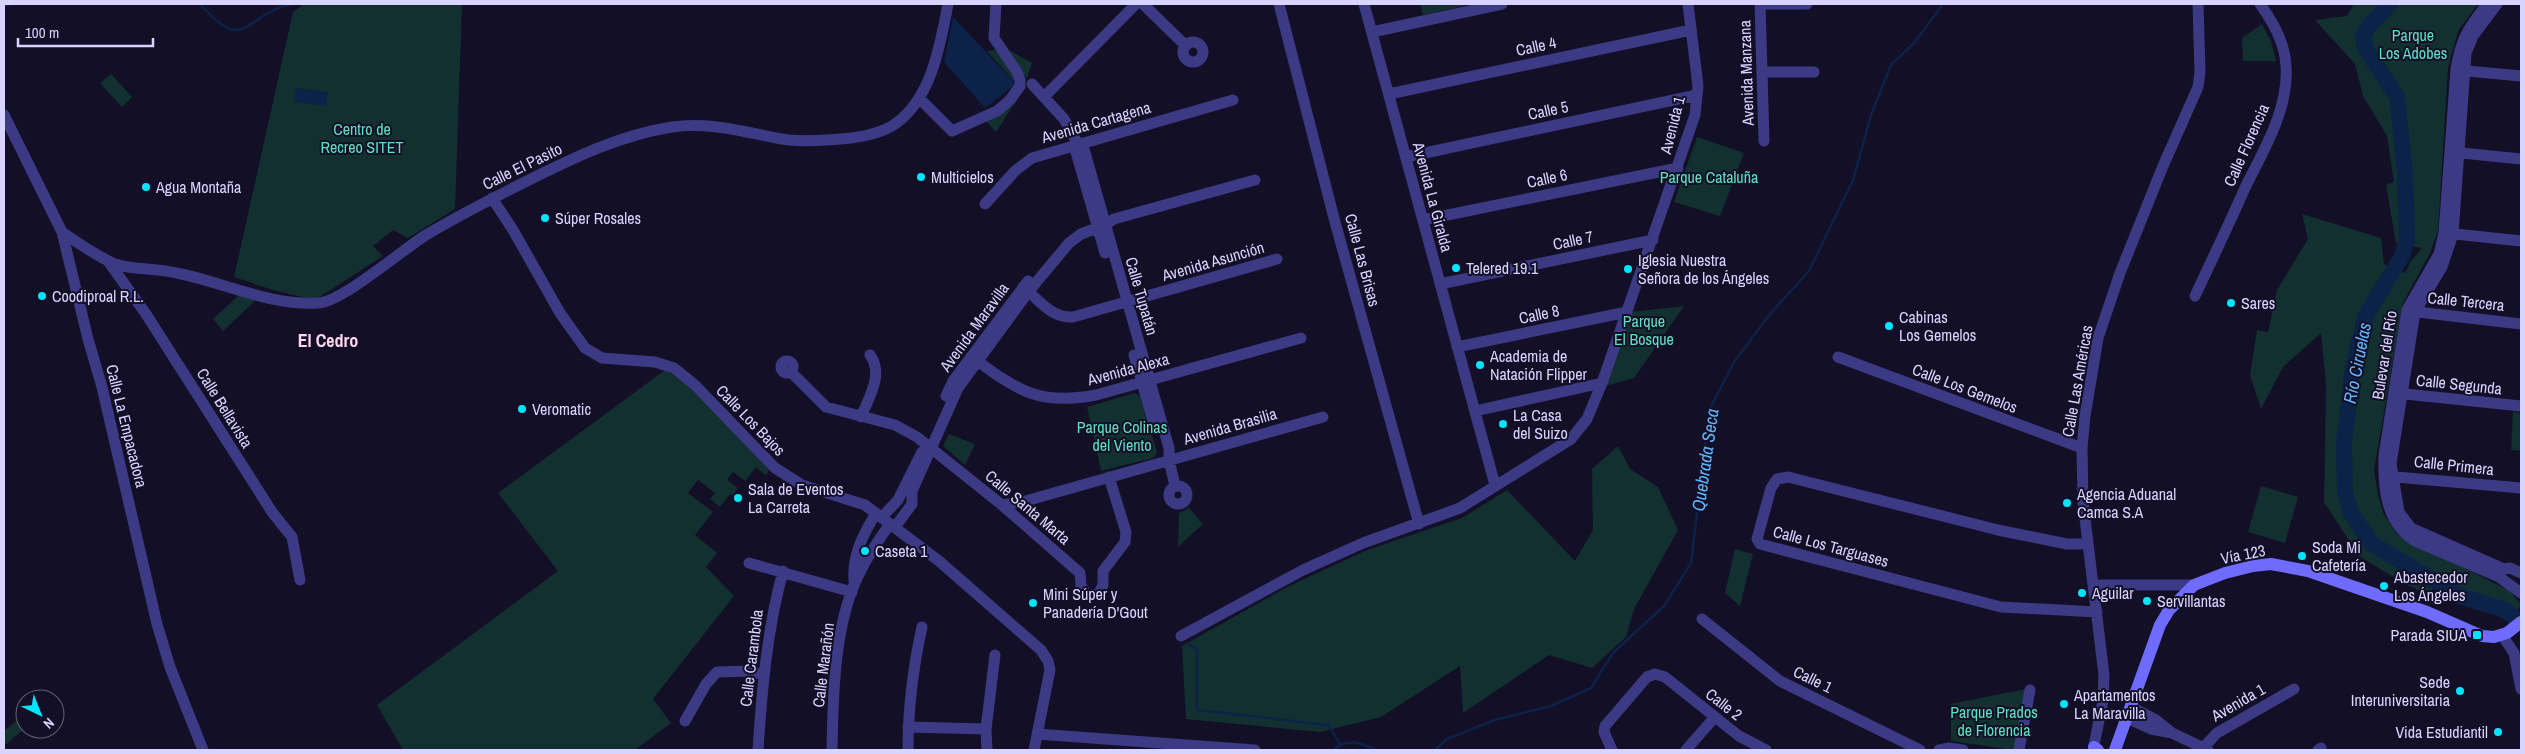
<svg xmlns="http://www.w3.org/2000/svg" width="2525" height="754" font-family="'Archivo Narrow',sans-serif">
<rect width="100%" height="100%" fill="#130f26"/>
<path fill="#12302f" d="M304,4H462L455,209L408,238L393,230L373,246L383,256L315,300L273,290L234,277L293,12Z
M1420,4H1462L1463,6L1423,15Z
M2354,4H2478L2458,31L2448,68L2438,231L2430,253L2403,303L2374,470L2378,494L2383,513L2397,534L2510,591L2521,605L2514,615L2504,608L2459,593L2438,580L2429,595L2403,583L2359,556L2324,502L2326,385L2321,333L2283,367L2261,409L2250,375L2257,330L2268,332L2277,290L2308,239L2302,214L2381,238L2384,264L2405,273L2411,261L2422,248L2396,243L2386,185L2394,182L2387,136L2363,96L2355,64L2315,20L2347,16Z
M2262,24L2271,41L2276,61H2243L2242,38Z
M997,50L1005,58L1014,79L1013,80L987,51Z
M1009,50L1032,63L1027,78L1015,65Z
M111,74L132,97L122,107L100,83Z
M1018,98L996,132L986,121Z
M1697,137L1744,153L1720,216L1674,202Z
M239,295L256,300L223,331L213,319Z
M1684,306L1634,378L1602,387L1630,312Z
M665,370C696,384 744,444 769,470L766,475L756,467L745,481L733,472L727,480L738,488L732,496L730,494L720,507L710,499L715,493L698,480L688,493L713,512L695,535L717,553L706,567L734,596L653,699L671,723L635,750H403L377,705L558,571L498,493Z
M1135,393L1140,396L1157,452L1153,458L1101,471L1087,407Z
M2513,412L2521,413V451L2511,450Z
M949,434L975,444L965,465L943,446Z
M1618,446L1630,469L1658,487L1678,530L1634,609L1626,637L1592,668L1549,655L1463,713L1460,666L1381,717L1320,732L1186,719L1182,646L1289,586L1367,550L1462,518L1507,490L1575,561L1593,530L1592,469Z
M2261,486L2298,497L2285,543L2248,532Z
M1189,508L1203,524L1178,547L1179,513Z
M1735,549L1753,554L1740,606L1725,593Z
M2026,689L2014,750L1951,741V704Z
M25,714V728L4,746V731Z"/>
<path fill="#0c2248" d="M953,17L1016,84L985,108L944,62Z
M296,88L328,92L326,106L294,102Z"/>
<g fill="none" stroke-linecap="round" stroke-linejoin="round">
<path stroke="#0c2248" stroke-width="2.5" d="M200,4C246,56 242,16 291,4
M4,6L11,4
M1187,643L1197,650V710L1328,725L1340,744
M1333,750C1347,738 1360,742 1376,750
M1435,750L1447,739L1495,720L1551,706L1591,688L1613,653L1664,606L1691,563L1710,408L1734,362L1770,314L1809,271L1853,180L1871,115L1891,65L1914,43L1943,4"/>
<path stroke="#0c2248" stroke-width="16" d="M2390,4L2369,26L2363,36L2365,48L2397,97L2405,173L2407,241L2402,256L2366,315L2353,367L2344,443L2345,492L2351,513L2372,544L2460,596L2505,610L2521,623"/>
<path stroke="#3d3a85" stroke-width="11" d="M1143,4L1186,46
M1279,4L1335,222L1419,524
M1364,4L1495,485
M1760,4L1764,141
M1760,4H1807
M2487,4C2468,29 2461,38 2456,69L2444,233L2439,254L2407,310L2384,455C2383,487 2385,522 2415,541L2499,577L2521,593
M2497,4L2473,36L2466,53L2453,234L2442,267L2415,312L2391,464L2399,512L2411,528L2504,569L2510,568L2521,573
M1372,32L1502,4
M1183 52a10 10 0 1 1 20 0a10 10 0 1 1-20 0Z
M2457,70L2521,76
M1762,72H1814
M1032,84L1064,119L1078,144L1084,149L1169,448V460L1175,486
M1389,94L1691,30
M1045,96L1136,4
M919,98L952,131L997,111L1010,100L1020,86V80L1017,72L994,38L996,4
M4,115L62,232L88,339L102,387L157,624L170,667L203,750
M1078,144L1076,152L1105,253
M2452,152L2521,159
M1406,157L1697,95
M492,198L513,230L560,313L585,348L602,358L655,362L674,368L695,385L775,468L802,485L865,505L939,561L1041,650L1048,661L1050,670L1034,750
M985,204L1015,171L1032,158L1233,100
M1423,220L1678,168
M62,232C78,243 96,256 115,264C133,270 153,268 171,272C219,280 268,306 318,303C342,302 402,250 426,235C459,215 493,198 527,181C573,158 620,135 672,127C712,121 750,134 789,140C810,142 831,140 851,138C867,136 882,133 895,124C932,98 940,45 948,4
M2446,233L2521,241
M108,261L146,314L272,512L292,537L300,580
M1440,284L1653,240
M1023,287C1040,300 1050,318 1073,317L1277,259
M2195,296C2212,260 2229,224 2245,188C2263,151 2289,110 2286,66C2285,43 2274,23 2260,4
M2409,311L2521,324
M1457,347L1627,312
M1134,355L1154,424
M972,357C1017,390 1038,406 1096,395L1301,338
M1838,357L2082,448
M781 367a6 6 0 1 1 12 0a6 6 0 1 1-12 0Z
M791,372L826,407L895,425L917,437L1002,505L1080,573L1081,586L1088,596L1099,593L1103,585V571L1125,542L1126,532L1109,477
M2396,393L2521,406
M946,396L953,381L1028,281
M1475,411L1602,383
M861,417C869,397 884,374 870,355
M2385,476L2521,488
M1169 495a9 9 0 1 1 18 0a9 9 0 1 1-18 0Z
M1002,505L1022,502L1323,417
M882,517L898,500L922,452
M895,527L912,504V491L958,388L1029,291L1069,243L1081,234L1105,225L1114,219L1255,180
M2086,544H2067L1998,530L1788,477L1777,479L1771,488L1757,539L1760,544L2001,607L2097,612
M749,563L852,592
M854,581C852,555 863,535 876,513
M2093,585H2194
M1702,619L1780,681L1920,750
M2502,635L2514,653L2521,689
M1181,636L1303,570L1363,543L1460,508L1571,439L1587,419L1602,383L1695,115L1698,86L1688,4
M2131,707L2156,720L2171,732
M2127,718L2151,729L2172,733L2208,750
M685,721L706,684L717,672L750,671L763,675
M908,727L986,729
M1037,734L1255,750
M2203,748L2217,733L2294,689
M758,750C762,689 767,630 783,571
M832,750C833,696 834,626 858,576C867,558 878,540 890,524
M908,750C908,708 913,668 922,627
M987,750L986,729L995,655
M1612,750L1604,732L1605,726L1647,677L1655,674L1665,677L1739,736L1766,750
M1686,750L1714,718
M1939,750L1949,748L1963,750
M2019,750L2030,690
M2093,750L2103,701L2104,675L2083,502L2082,448L2085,416L2098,338L2120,273L2163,166L2198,87L2200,72L2198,4
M2318,750L2321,748"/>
<path stroke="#6f6bff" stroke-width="12" d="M2094,747L2098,750
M2115,750L2160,625L2169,610L2194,585L2225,573L2253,566L2271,564L2308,571L2337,581L2427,612L2482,636L2494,637L2507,633L2521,622"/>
</g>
<g fill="#00e5ff" stroke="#130f26" stroke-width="2">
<circle cx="921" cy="177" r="5"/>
<circle cx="146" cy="187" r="5"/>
<circle cx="545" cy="218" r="5"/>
<circle cx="1456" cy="268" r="5"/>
<circle cx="1628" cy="269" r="5"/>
<circle cx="42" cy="296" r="5"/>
<circle cx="2231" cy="303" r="5"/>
<circle cx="1889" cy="326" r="5"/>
<circle cx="1480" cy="365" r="5"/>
<circle cx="522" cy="409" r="5"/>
<circle cx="1503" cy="424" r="5"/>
<circle cx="738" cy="498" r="5"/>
<circle cx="2067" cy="503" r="5"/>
<circle cx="865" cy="551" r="5"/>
<circle cx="2302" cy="556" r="5"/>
<circle cx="2384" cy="586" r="5"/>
<circle cx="2082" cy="593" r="5"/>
<circle cx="2147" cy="601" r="5"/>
<circle cx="1033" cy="603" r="5"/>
<rect x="2472" y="630" width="10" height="10" rx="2.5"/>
<circle cx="2460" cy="691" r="5"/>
<circle cx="2064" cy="704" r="5"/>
<circle cx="2498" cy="732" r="5"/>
</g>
<g text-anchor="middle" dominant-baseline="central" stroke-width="4" stroke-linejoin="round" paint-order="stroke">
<g font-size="16" fill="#5fe0c0" stroke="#130f26">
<text x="2413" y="35">Parque<tspan x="2413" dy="18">Los Adobes</tspan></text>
<text x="362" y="129">Centro de<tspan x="362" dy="18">Recreo SITET</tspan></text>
<text x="1709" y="177">Parque Cataluña</text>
<text x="1644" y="321">Parque<tspan x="1644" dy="18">El Bosque</tspan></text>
<text x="1122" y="427">Parque Colinas<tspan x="1122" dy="18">del Viento</tspan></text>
<text x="1994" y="712">Parque Prados<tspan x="1994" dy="18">de Florencia</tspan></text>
</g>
<g font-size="16" fill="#d9d4ff" stroke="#130f26">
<text transform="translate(1536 46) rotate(-12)">Calle 4</text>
<text transform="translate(1746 73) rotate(-92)">Avenida Manzana</text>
<text transform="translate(1548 110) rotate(-12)">Calle 5</text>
<text transform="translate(1096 122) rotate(-16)">Avenida Cartagena</text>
<text transform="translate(1672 125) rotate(-76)">Avenida 1</text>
<text transform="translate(2246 145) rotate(-66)">Calle Florencia</text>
<text transform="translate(522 166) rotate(-26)">Calle El Pasito</text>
<text transform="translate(1547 178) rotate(-12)">Calle 6</text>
<text transform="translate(1433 197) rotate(75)">Avenida La Giralda</text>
<text transform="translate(1573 240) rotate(-12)">Calle 7</text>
<text transform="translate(1363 260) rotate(75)">Calle Las Brisas</text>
<text transform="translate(1213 261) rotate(-16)">Avenida Asunción</text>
<text transform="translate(1142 296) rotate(74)">Calle Tupatán</text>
<text transform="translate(2466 301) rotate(6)">Calle Tercera</text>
<text transform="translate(1539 314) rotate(-12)">Calle 8</text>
<text transform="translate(974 327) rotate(-54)">Avenida Maravilla</text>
<text transform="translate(2384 355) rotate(-81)">Bulevar del Río</text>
<text transform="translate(1128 369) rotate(-15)">Avenida Alexa</text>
<text transform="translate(2077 381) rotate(-80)">Calle Las Américas</text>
<text transform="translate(2459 384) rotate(6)">Calle Segunda</text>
<text transform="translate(1965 388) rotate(21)">Calle Los Gemelos</text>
<text transform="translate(225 408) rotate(58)">Calle Bellavista</text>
<text transform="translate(751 420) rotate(46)">Calle Los Bajos</text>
<text transform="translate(127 426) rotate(76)">Calle La Empacadora</text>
<text transform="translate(1230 426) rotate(-16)">Avenida Brasilia</text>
<text transform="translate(2454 465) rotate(6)">Calle Primera</text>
<text transform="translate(1028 507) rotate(40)">Calle Santa Marta</text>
<text transform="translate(1831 546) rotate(15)">Calle Los Targuases</text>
<text transform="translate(2243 554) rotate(-11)">Vía 123</text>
<text transform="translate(751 658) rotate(-83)">Calle Carambola</text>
<text transform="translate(823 665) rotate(-83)">Calle Marañón</text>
<text transform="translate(1813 679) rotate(26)">Calle 1</text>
<text transform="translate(2238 702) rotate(-30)">Avenida 1</text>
<text transform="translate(1724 704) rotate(38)">Calle 2</text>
</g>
<g font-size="16" fill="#d9d4ff" stroke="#130f26" text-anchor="start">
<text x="931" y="177">Multicielos</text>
<text x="156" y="187">Agua Montaña</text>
<text x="555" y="218">Súper Rosales</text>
<text x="1638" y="260">Iglesia Nuestra<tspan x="1638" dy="18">Señora de los Ángeles</tspan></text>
<text x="1466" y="268">Telered 19.1</text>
<text x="52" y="296">Coodiproal R.L.</text>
<text x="2241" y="303">Sares</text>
<text x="1899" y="317">Cabinas<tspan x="1899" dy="18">Los Gemelos</tspan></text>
<text x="1490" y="356">Academia de<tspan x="1490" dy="18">Natación Flipper</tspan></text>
<text x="532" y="409">Veromatic</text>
<text x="1513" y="415">La Casa<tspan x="1513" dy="18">del Suizo</tspan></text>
<text x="748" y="489">Sala de Eventos<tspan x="748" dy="18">La Carreta</tspan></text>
<text x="2077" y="494">Agencia Aduanal<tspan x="2077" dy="18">Camca S.A</tspan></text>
<text x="2312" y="547">Soda Mi<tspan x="2312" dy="18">Cafetería</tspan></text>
<text x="875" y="551">Caseta 1</text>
<text x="2394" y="577">Abastecedor<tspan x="2394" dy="18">Los Ángeles</tspan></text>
<text x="2092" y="593">Aguilar</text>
<text x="1043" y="594">Mini Súper y<tspan x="1043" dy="18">Panadería D'Gout</tspan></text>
<text x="2157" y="601">Servillantas</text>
<text x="2467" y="635" text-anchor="end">Parada SIUA</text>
<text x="2450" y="682" text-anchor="end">Sede<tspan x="2450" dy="18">Interuniversitaria</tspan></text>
<text x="2074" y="695">Apartamentos<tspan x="2074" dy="18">La Maravilla</tspan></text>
<text x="2488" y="732" text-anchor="end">Vida Estudiantil</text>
</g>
<g font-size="18" font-weight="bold" fill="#ffd6f0" stroke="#130f26">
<text x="328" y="340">El Cedro</text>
</g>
<g font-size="18" font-style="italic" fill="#62b6ff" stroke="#130f26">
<text transform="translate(2357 363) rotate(-79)">Río Ciruelas</text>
<text transform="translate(1705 460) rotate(-82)">Quebrada Seca</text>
</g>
</g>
<rect width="2525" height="754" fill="none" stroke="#d9d4ff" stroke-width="10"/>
<g transform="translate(40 714) rotate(137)"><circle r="24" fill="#130f26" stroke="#625e7d"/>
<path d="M0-4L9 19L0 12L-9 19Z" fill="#00e5ff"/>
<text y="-8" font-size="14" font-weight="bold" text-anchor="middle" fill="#d9d4ff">N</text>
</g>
<path d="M18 38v8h135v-8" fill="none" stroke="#d9d4ff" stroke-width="2.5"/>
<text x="25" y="38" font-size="15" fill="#d9d4ff" stroke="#130f26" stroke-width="4" paint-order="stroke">100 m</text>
</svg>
